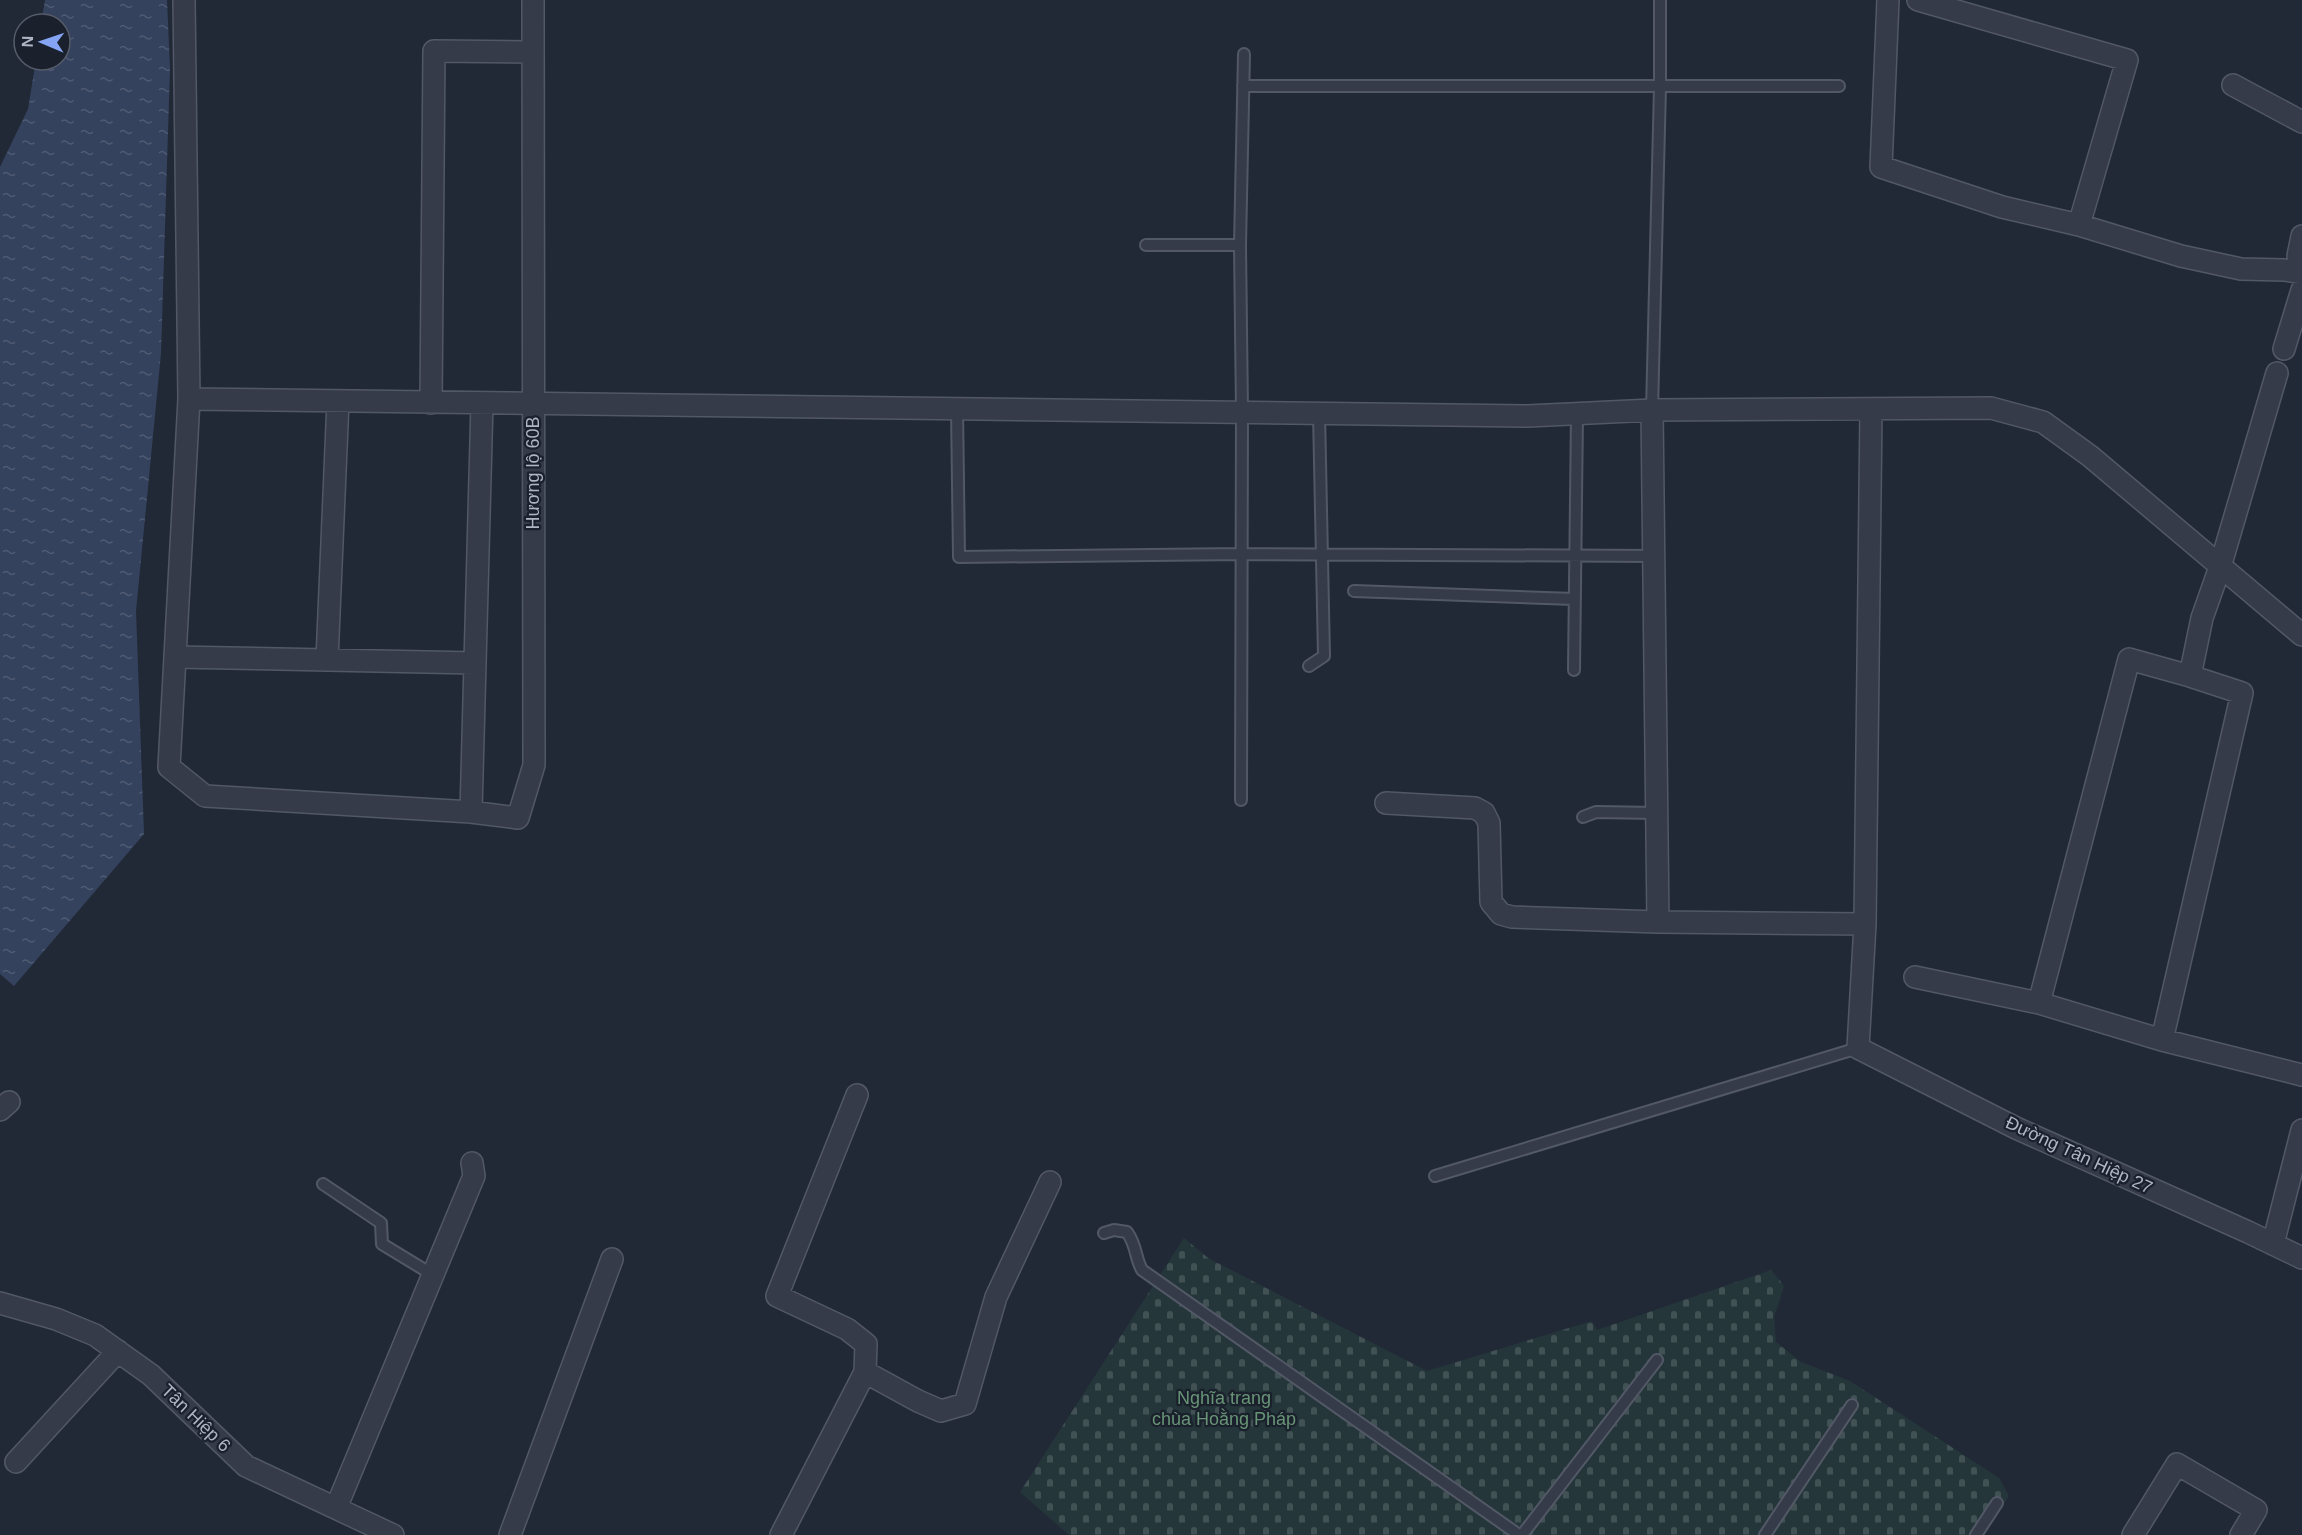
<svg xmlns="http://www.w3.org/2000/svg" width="2302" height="1535" font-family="Helvetica,sans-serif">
<defs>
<pattern id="cemetery-stones" width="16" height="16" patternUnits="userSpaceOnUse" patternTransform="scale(1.5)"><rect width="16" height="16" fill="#243639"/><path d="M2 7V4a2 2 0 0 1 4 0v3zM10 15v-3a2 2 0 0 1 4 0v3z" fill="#415154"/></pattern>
<pattern id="water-ripples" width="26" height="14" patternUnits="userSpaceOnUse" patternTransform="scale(1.5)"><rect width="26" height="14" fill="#35425e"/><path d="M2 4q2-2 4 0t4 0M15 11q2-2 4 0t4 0" fill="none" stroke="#505b73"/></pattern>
</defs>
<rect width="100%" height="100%" fill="#212937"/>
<path fill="url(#cemetery-stones)" d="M1184,1238L1208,1258L1427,1371L1592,1321L1597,1330L1771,1270L1784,1286L1774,1317L1776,1342L1801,1362L1850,1381L1999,1478L2009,1496L1983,1535H1069L1020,1492Z"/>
<path fill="url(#water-ripples)" d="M45,0H167L170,68L161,353L136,611L144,834L14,986L0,974V167L28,109L36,60H60V24H41Z"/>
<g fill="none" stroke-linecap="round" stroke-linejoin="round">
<g stroke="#525866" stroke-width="14">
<path id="service" d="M1243,86H1839
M1146,245H1240
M957,409L959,557L1241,554L1654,556
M1652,410L1660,87V0
M1354,591L1574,599
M1309,666L1324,656L1319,413
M1574,670L1577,414
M1241,800L1242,412L1240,245L1244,54
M1583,817L1596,812L1657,813
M1435,1176L1858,1048
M323,1184L381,1223L382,1244L433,1275
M1104,1233L1114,1230L1127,1232C1137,1246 1135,1258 1142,1270L1519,1535
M1522,1535L1657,1360
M1765,1535L1852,1405
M1976,1535L1997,1503"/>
</g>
<g stroke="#525866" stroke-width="24">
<path id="minor" d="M184,0L189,399L169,767L205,796L471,812L518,818L534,765L533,0
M1888,0L1881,167L2002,207L2079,225L2181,256L2241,269L2285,270L2302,273
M1918,0L2127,60L2079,225
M2233,85L2302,122
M2302,236L2298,256L2302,264
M2284,349L2302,290
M2277,373L2220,567L2202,618L2190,676L2242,693L2162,1040L2302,1075
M189,399L1528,416L1652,410L1991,408L2043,422L2090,456L2302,635
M431,403L434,51L533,52
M1871,409L1865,924L1858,1048L2016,1128L2248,1232L2302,1258
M1652,410L1658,922
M175,657L475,663
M327,660L338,401
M1386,803L1475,808L1484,813L1489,823L1491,902L1501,914L1512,917L1658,922L1865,924
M471,812L482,403
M1915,977L2039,1003L2162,1040
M2039,1003L2129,659L2190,676
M0,1110L9,1102
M2273,1244L2302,1130
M0,1303L56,1319L95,1335L151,1375L246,1466L393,1535
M865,1372L918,1401L941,1411L965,1404L996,1297L1050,1182
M16,1462L118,1351
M336,1508L474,1176L472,1163
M510,1535L612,1259
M781,1535L865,1372L866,1344L847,1329L777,1296L857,1095
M2133,1535L2177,1464L2256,1510L2241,1535"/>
</g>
<use href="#service" stroke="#353b48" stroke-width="10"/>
<use href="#minor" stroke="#353b48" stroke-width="21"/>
</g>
<g text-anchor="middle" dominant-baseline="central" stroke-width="4.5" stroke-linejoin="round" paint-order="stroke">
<g font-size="18" fill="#afb5c4" stroke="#1a202c">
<text transform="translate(533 473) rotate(-90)">Hương lộ 60B</text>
<text transform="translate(2079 1155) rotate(25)">Đường Tân Hiệp 27</text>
<text transform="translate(196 1418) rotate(44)">Tân Hiệp 6</text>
</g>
<g font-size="18" fill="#689476" stroke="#1a202c">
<text x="1224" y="1398">Nghĩa trang<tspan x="1224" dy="21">chùa Hoằng Pháp</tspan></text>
</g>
</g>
<g transform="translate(42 42) rotate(272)"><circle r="28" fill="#1a202c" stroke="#565c69" stroke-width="1.5"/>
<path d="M0-4.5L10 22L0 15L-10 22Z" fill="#85a5f4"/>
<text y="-9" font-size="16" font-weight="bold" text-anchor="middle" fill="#afb5c4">N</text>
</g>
</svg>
